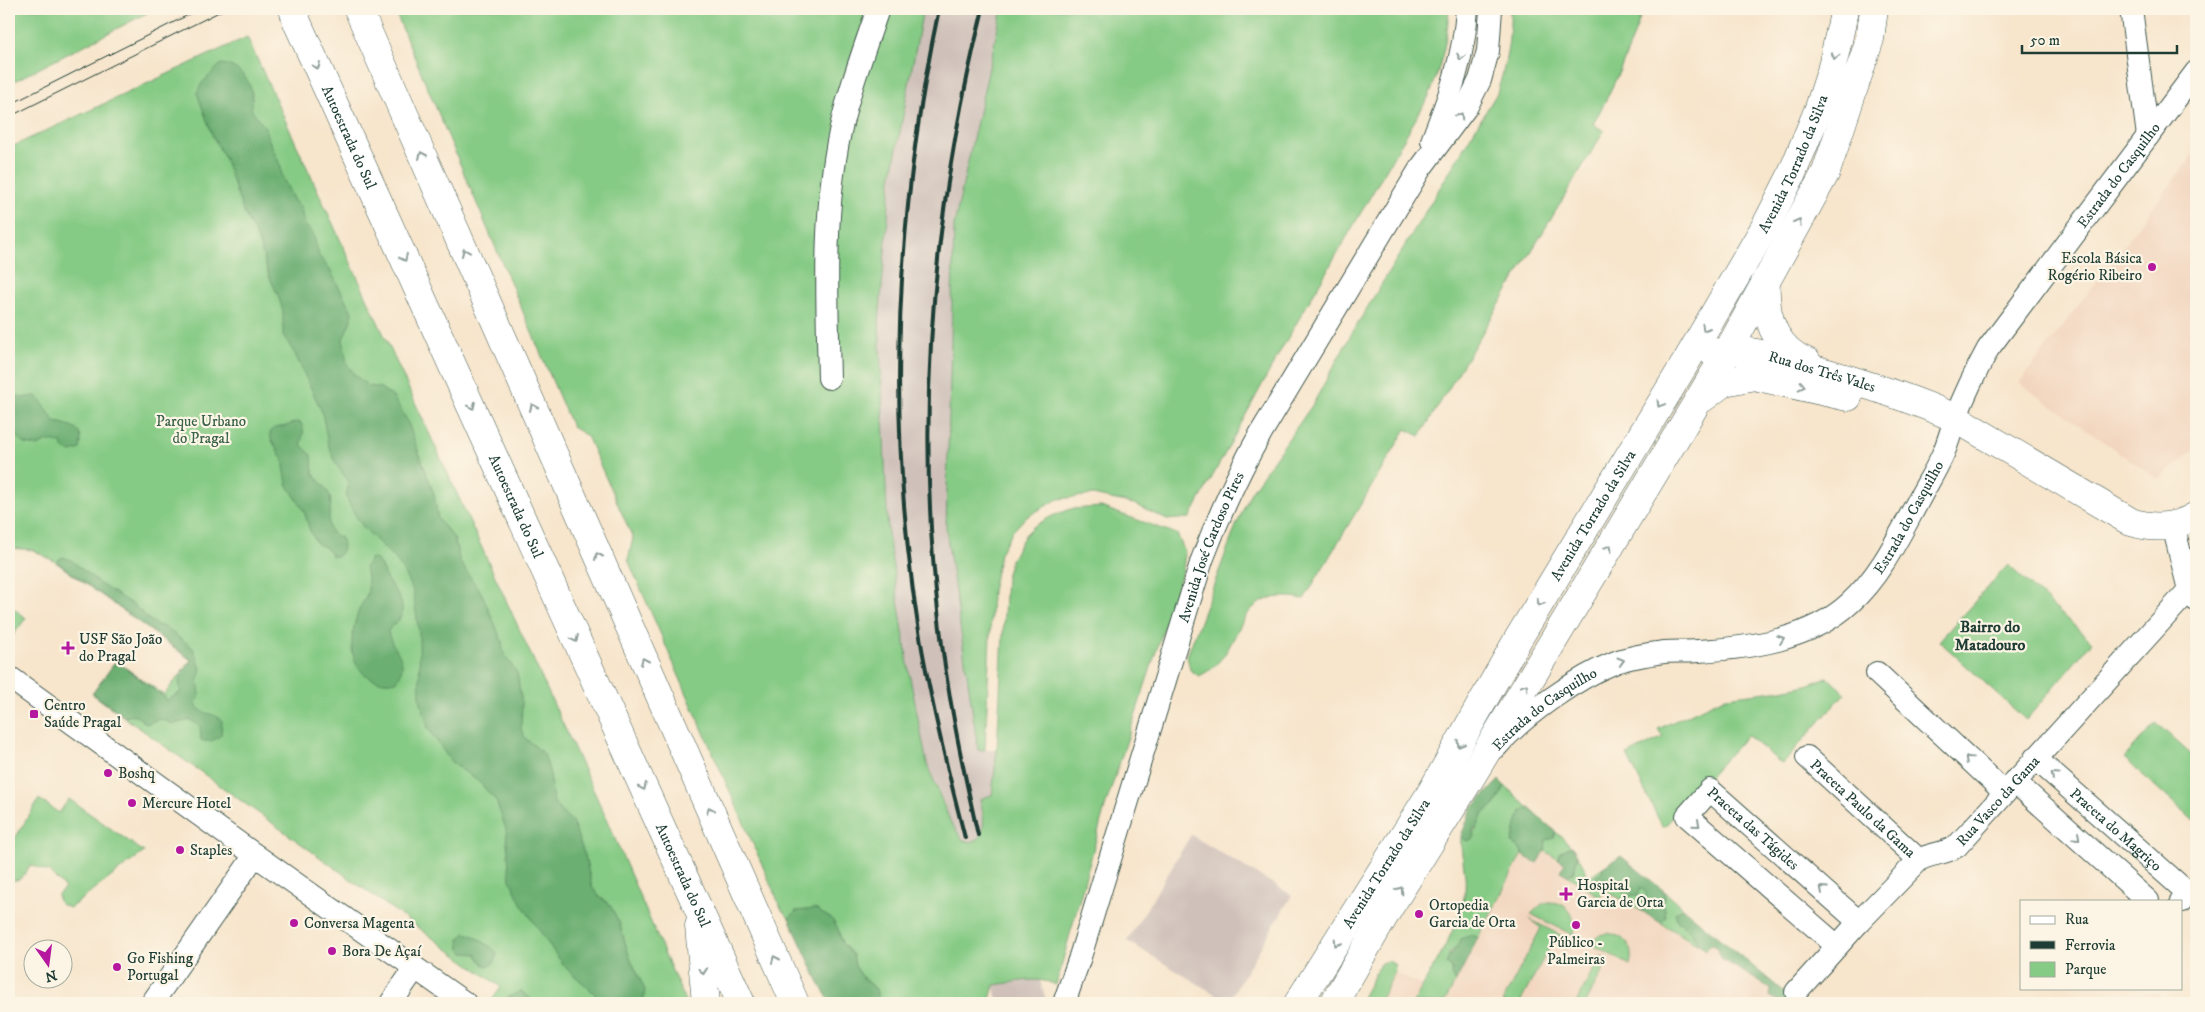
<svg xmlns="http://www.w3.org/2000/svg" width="2205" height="1012" font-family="'IM FELL DW Pica',serif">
<rect width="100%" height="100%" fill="#fcf5e5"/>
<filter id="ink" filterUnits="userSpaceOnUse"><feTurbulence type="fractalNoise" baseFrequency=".02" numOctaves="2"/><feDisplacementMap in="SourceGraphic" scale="10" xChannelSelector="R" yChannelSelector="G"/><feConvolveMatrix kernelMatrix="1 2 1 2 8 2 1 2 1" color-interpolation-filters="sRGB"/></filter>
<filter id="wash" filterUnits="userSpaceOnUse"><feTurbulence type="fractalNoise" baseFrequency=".0096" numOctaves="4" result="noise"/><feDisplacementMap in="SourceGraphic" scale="20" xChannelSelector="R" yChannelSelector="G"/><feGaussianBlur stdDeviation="1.12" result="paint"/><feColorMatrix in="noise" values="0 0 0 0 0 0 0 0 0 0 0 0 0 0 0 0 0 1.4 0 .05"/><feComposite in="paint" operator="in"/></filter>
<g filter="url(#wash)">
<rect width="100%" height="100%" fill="#f7e5cc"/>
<path fill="#f2d5be" d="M2196,151V448L2159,480L2019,383Z
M1499,780L1575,849L1589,877L1621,856L1797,1003H1359L1381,963L1384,961L1391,962L1394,964L1395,973L1423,986L1455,925L1465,898L1466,879L1460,846L1464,827L1472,808Z
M2150,994H2159L2166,1003H1984Z"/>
<path fill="#cfc1ba" d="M923,9H1002L954,225L979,750H997L992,795L982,798L1047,1003H998L944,809L946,808L927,764L911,683L888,535L879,322L891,180Z
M1191,835L1292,895L1228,1002L1127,941Z"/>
<path fill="#86cb85" stroke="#52845c" d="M9,9H155L9,84Z
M394,9H923L891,180L879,322L888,535L911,683L927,764L951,823L963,840L971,842L978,839C987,826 983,813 980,799L992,795L997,750L1006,577L1011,560L1025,535L1033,527L1050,517L1071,509L1101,507L1177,534L1185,552L1183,570L1105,807L1056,985C1037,975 1014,983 994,985L989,1003H879L876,989L863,978L855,966L853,955L842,943L838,929L796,911L789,918L782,910L628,560L633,538L587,436L572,427Z
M1002,9H1449C1447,42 1441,66 1429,96L1282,348L1190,518L1167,520L1134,504L1093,495L1058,499L1025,518L1012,532L1000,553L992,591L985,750H978L946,529L954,225Z
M1510,9H1643C1630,49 1614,87 1593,124L1604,131L1420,436L1406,429L1304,599C1227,584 1249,654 1199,676L1190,670L1187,656L1236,526L1251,492L1313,404L1352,333L1497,93C1506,65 1511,38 1510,9Z
M247,37L602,809L686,1003H490L501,987L92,694L116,661L164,695L191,660L54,561L33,550L9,548V148Z
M2008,565L2092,642L2026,720L1939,641Z
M9,605L26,618L11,638L9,636Z
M1827,677L1845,693L1782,764L1747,735L1663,828L1627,755L1663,737L1658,729L1726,697L1782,690L1807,685Z
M2156,723L2196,759V823L2124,758Z
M1505,786L1528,807C1514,815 1517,829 1512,843L1521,850L1522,854L1478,938L1472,935L1449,953C1451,964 1451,973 1455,983L1444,1003H1413C1430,972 1462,924 1465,890C1467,872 1460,855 1461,836L1467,841L1478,826L1483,813L1495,805Z
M39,799L59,813L69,799L144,852L70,908L60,904L57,895L65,888L49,872L30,865C25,875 21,882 9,880V848Z
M1556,832L1571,846L1559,853L1558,859L1545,851V840L1554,838Z
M1578,856L1589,877L1603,867L1602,873L1605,880C1619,886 1634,881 1647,892L1648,895L1641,900L1643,912L1605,890L1600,897L1567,875L1573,873Z
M1664,891L1683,908L1675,913L1687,926L1698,945L1661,923L1666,917L1665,909L1661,901L1665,898Z
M1549,902C1568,902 1578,917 1573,935L1531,914L1542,904Z
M1529,919L1570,940L1566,949L1552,942L1520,1003H1502L1541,928Z
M1607,933C1624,935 1635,947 1630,965L1589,943L1600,935Z
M1600,956L1608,960L1586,1003H1576Z
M1388,961L1394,964L1395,972L1379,1003H1359L1381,963Z"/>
<path fill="#6caf72" stroke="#467653" d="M221,64C243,66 257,88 251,109L266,129L268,138L281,167L282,176L294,201L300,206L305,225L313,233L319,256L330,270L352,312L351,320L343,339L347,364L355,375L368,386L381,388L393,397L407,420L434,494L438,519L454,538L460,562L482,594L502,641L503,652L517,673L522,704L521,729L525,738L544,754L550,774L553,801L561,812L572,821L585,856L592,887L600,897L610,905L619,922L629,955L645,990L643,1003H601L594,993L567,969L556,955L521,903L510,880L506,829L496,801L479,782L451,762L428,728L420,699L419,633L413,591L398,562L363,527L353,511L346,497L349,482L336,464L328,444L322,412L295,354L283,335V311L278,295L269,276L258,240L243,211L224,157L213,137L197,93L202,83Z
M9,391L22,398L36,396L41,401L55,422C74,426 84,428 80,449L72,452L65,450L61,443L48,441L37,446L25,444L9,431Z
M296,422L301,423C305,431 303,435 301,443C303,449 308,450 311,455C314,461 311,468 314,474C319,482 328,488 330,497C334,513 319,530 341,538C344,546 344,550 338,556H332L325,547L317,544L310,531L304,511L287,484L283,460L271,439L270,433L274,428L286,426Z
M63,557L71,560L100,584L135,606L147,618L157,625L165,627L193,648L201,668L198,680L200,695L196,703C201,717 215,711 222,721L221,735C215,740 209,743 201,740L200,726L190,720L174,724L159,719L147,724C139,718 136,713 125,717L93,693L116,661L168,700L181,692L179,682L181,674L192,660L58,563L59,559Z
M371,558L377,560C382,566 383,574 388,581C395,591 406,603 401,616C399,621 391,627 388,631C392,653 410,655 398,680C388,684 378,682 369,677C345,664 351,631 359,610C362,603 367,597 368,589C369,582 366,574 365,567Z
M1499,780L1505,786L1495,805L1483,813L1478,826L1473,830L1474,838L1467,841L1461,836L1472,808Z
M1528,807L1556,832L1554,838L1546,840L1545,851L1537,863L1523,856L1521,850L1512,843C1517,829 1514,815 1528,807Z
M1571,846L1578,856L1573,873L1567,875L1560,871L1565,863L1558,859L1559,853Z
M1621,856L1664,891L1665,898L1661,901L1665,909L1666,918L1661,923L1643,912L1641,900L1647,895L1641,887L1638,895L1629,896L1617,888L1621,882L1611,883L1605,880L1597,883L1595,877L1602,873L1603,867Z
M1683,908L1797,1003H1781L1769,996L1770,988L1722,959L1717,947L1711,945L1706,950C1693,942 1693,928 1678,922L1675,913Z
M815,909L832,919L838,929L842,943L853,955L855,966L863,978L876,989L879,1003H831L820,985L789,918L796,911Z
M465,933C471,933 494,948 497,953L495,962L489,966L484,965L476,954L464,953L460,949L459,939Z
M1472,934L1478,938L1455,983L1451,974L1453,969L1446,964C1450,950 1458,950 1461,939Z
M521,991L530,998L529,1003H490L501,1001Z"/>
</g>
<g filter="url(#ink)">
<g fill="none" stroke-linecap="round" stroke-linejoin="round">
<g stroke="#3f564b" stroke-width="24">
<g id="minor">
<path d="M2131,9L2148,136"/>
<path d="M1432,141C1450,95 1464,58 1467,9"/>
<path d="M829,378C827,296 823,213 840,132C849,90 864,50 878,9"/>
<path d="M2173,525L2189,590L2196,600"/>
<path d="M1877,673L2004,792"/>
<path d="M9,677L255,855L465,1003"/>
<path id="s1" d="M1496,747C1524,715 1576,678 1616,662C1630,657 1649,654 1664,652C1675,651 1687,652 1698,651C1750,648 1810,640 1850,603C1880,576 1898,538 1917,503C1925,487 1935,472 1942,456C1948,444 1951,430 1956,417C1965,393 1976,371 1988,349L2196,72"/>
<path id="s2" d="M1807,757L1919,860"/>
<path id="s3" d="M2035,758L2188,893L2181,901"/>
<path d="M2014,781L2148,901"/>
<path id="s4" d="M1837,946L1687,816L1710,790L1859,922"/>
<path id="s5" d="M1796,992L1859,922L1919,860C1931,853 1946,854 1957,846L2189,590"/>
<path d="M152,1003L255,855"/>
<path d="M391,1003L415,968"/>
<path id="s6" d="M1064,1003L1079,960L1202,560C1219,515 1238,473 1262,431L1420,169L1467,106L1480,80L1488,51L1491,9"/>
</g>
</g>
<g stroke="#3f564b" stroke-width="29">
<g id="major">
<path d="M1766,280C1764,314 1773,348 1807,362"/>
<path id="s7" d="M1713,353C1746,345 1779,359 1810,368C1860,382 1909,397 1955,418L2131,522C2153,529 2176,528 2196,516"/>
<path d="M1703,398L1724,382L1754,376L1848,397"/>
<path id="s8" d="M1298,1003L1432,791L1518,639L1686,362L1766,225L1791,176L1819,108L1831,71L1845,9"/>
<path d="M1334,1003L1389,908L1473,774L1728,351L1826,172L1870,39L1874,9"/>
</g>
</g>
<g stroke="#3f564b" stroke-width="29">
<g id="highway">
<path id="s9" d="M293,9L297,22L741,1003"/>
<path d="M358,9L795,1003"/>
<path d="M699,926L706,1003"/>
</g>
</g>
<use href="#minor" stroke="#fff" stroke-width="22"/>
<use href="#major" stroke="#fff" stroke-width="28"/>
<use href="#highway" stroke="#fff" stroke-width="28"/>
<path stroke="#1f3d34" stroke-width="1" d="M9,105L200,9
M9,117L225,9"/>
<path stroke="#1f3d34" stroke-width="4" d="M939,9C898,202 887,395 913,591C924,675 944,756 965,838
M978,835C962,764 947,693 939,620C915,415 933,208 983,9"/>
</g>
<defs><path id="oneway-chevron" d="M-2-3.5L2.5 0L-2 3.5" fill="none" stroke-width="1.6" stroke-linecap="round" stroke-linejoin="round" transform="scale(1.25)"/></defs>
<g stroke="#8f9e9a">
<use href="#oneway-chevron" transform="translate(1835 56) rotate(105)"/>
<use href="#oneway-chevron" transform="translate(1461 57) rotate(102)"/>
<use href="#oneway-chevron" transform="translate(317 66) rotate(66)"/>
<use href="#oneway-chevron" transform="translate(1460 116) rotate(-56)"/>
<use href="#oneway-chevron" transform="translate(422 155) rotate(-114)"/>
<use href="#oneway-chevron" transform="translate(1798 222) rotate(-61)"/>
<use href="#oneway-chevron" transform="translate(465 252) rotate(-113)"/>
<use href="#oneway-chevron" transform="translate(404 258) rotate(65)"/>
<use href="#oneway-chevron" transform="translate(1705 328) rotate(120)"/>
<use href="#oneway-chevron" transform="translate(1802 386) rotate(13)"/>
<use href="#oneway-chevron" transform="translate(1660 404) rotate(121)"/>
<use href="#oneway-chevron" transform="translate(472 406) rotate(65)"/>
<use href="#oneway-chevron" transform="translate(533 407) rotate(-114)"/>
<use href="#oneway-chevron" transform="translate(1609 548) rotate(-59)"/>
<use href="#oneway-chevron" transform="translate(598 556) rotate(-114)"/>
<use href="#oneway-chevron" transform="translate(1540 603) rotate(121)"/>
<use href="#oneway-chevron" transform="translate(575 639) rotate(65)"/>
<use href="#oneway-chevron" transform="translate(1781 639) rotate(-19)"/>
<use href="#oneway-chevron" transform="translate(644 661) rotate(-114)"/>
<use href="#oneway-chevron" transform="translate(1621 661) rotate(-16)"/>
<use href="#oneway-chevron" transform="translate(1525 687) rotate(-59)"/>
<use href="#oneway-chevron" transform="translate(1460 744) rotate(120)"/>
<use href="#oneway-chevron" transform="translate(1968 759) rotate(-137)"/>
<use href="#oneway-chevron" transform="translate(2054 775) rotate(-138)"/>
<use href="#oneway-chevron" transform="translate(643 787) rotate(65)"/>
<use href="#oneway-chevron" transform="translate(710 810) rotate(-114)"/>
<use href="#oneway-chevron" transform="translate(1697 824) rotate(41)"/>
<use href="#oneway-chevron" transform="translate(2077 837) rotate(42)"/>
<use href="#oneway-chevron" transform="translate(1823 889) rotate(-138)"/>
<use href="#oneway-chevron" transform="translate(1400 890) rotate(-58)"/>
<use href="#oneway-chevron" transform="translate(1337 943) rotate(123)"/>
<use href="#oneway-chevron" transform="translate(775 959) rotate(-114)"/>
<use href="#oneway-chevron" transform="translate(703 971) rotate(85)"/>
</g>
</g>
<g fill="#b5179e" stroke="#fcf5e5" stroke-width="2">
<circle cx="2152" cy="267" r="5"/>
<path d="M65.5 640.5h5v5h5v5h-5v5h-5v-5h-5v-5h5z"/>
<rect x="29" y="709" width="10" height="10" rx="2.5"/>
<circle cx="108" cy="773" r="5"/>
<circle cx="132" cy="803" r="5"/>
<circle cx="180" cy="850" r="5"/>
<path d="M1563.5 886.5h5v5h5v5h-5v5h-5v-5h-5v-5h5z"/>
<circle cx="1419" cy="914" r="5"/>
<circle cx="294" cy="923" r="5"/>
<circle cx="1576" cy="925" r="5"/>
<circle cx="332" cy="951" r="5"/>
<circle cx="117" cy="967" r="5"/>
</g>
<g text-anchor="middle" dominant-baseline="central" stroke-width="4.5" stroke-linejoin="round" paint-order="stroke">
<g font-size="15" fill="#1f3d34" stroke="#fcf5e5">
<text stroke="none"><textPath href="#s9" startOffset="140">Autoestrada do Sul</textPath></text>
<text stroke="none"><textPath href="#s8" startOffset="975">Avenida Torrado da Silva</textPath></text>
<text stroke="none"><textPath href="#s1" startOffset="902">Estrada do Casquilho</textPath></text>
<text stroke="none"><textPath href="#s7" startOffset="112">Rua dos Três Vales</textPath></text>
<text stroke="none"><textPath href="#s9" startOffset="545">Autoestrada do Sul</textPath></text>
<text stroke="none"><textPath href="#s8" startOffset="570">Avenida Torrado da Silva</textPath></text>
<text stroke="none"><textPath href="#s1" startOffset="498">Estrada do Casquilho</textPath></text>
<text stroke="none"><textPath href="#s6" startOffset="479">Avenida José Cardoso Pires</textPath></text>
<text stroke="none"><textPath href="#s1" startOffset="62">Estrada do Casquilho</textPath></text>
<text stroke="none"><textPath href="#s5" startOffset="282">Rua Vasco da Gama</textPath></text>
<text stroke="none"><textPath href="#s2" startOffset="76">Praceta Paulo da Gama</textPath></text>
<text stroke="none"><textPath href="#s3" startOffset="108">Praceta do Magriço</textPath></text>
<text stroke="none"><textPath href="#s4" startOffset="291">Praceta das Tágides</textPath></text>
<text stroke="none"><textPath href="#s8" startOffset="165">Avenida Torrado da Silva</textPath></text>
<text stroke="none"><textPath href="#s9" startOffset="950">Autoestrada do Sul</textPath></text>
</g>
<g font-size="15" fill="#1f3d34" stroke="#fcf5e5" text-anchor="start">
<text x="2142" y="258" text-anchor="end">Escola Básica<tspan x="2142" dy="17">Rogério Ribeiro</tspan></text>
<text x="79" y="639">USF São João<tspan x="79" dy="17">do Pragal</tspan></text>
<text x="44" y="705">Centro<tspan x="44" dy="17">Saúde Pragal</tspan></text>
<text x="118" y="773">Boshq</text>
<text x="142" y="803">Mercure Hotel</text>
<text x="190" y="850">Staples</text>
<text x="1577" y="885">Hospital<tspan x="1577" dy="17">Garcia de Orta</tspan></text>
<text x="1429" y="905">Ortopedia<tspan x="1429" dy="17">Garcia de Orta</tspan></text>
<text x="304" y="923">Conversa Magenta</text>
<text x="1576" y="942" text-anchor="middle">Público -<tspan x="1576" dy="17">Palmeiras</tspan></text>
<text x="342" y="951">Bora De Açaí</text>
<text x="127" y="958">Go Fishing<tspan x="127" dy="17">Portugal</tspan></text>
</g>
<g font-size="15" fill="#396048" stroke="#fcf5e5">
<text x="201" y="421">Parque Urbano<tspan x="201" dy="17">do Pragal</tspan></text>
</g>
<g font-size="16" font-weight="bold" fill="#1f3d34" stroke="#fcf5e5">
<text x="1990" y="627">Bairro do<tspan x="1990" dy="18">Matadouro</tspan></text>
</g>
</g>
<rect width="2205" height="1012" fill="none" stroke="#fcf5e5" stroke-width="30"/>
<rect x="2020" y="900" width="162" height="90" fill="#fcf5e5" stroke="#a4ab9e"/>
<rect x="2030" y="916" width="25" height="8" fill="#ffffff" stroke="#a4ab9e"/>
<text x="2065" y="924" font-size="15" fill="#1f3d34">Rua</text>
<rect x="2030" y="941" width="25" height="8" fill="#1f3d34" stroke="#a4ab9e"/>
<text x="2065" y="950" font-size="15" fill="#1f3d34">Ferrovia</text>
<rect x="2030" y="962" width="25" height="15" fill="#86cb85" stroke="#a4ab9e"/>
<text x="2065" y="974" font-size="15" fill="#1f3d34">Parque</text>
<g transform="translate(48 964) rotate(166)"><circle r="24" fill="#fcf5e5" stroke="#a4ab9e"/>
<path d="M0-4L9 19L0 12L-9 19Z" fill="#b5179e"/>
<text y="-8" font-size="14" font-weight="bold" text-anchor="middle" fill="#1f3d34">N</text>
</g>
<path d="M2022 45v8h155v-8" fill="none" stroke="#1f3d34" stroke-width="2.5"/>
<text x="2030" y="45" font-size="15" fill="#1f3d34" stroke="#fcf5e5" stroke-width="4" paint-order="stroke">50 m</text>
</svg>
